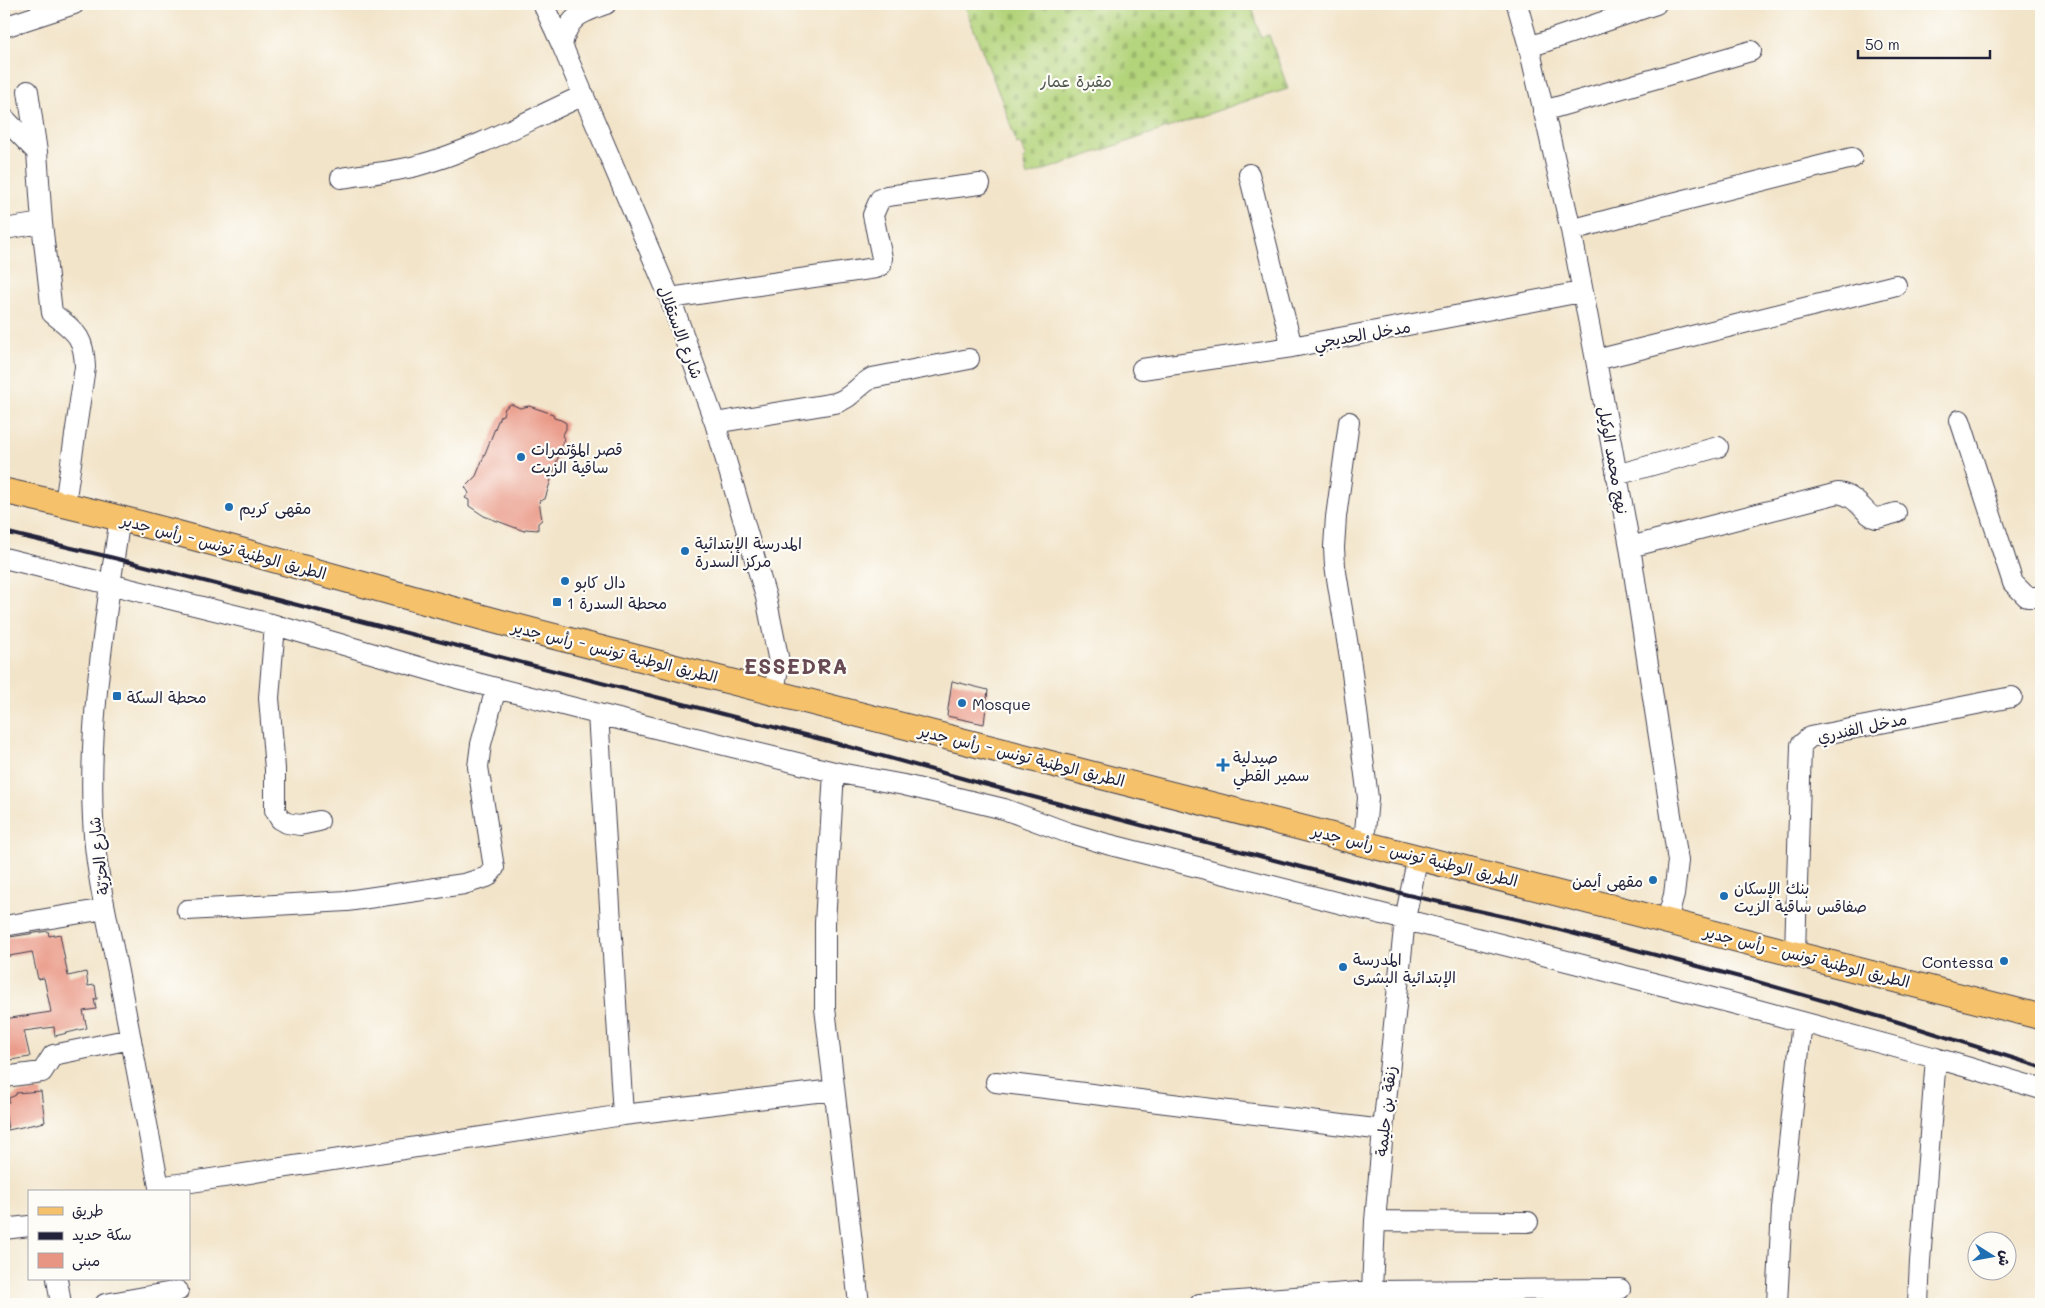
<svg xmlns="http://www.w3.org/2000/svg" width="2045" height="1308" font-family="Mali,'Playpen Sans Arabic',sans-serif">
<defs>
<pattern id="cemetery-stones" width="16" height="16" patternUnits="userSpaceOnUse" patternTransform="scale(1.25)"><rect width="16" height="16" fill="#b4d47b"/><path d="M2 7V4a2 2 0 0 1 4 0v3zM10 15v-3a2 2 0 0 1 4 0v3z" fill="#9ab66b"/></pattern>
</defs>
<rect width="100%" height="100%" fill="#fdfcf7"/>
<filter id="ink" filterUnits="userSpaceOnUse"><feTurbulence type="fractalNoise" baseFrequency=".02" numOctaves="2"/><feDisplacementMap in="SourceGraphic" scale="10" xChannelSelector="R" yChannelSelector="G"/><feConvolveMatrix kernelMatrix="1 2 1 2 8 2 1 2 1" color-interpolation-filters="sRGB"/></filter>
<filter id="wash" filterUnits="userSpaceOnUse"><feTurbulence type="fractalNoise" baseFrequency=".0096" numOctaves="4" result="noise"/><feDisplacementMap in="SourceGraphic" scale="20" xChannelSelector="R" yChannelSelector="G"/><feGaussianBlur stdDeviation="1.12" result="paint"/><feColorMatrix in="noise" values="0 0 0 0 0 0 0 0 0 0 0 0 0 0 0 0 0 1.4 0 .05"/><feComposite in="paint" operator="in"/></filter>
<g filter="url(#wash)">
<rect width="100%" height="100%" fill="#f2e4c9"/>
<path fill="url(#cemetery-stones)" stroke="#6b7b5b" d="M964,4H1251L1261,37L1269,35L1288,89L1243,102L1027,176L1023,160L1026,158L1020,143L1017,144L1005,109Z"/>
<g id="blocks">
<path fill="#e99583" d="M511,404L520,408L529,406L553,414L554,418L561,420L566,423V429L562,436L564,438L545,499L539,501L542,520L538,523V530L525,529L524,531L484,516L469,506V500L465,498L469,493L465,487L476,476L500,416L503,415L505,408Z
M952,681L988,690L984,724L947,716Z
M48,931L49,936L60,934L68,976L86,972L88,986L95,985L97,999H94L96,1009L83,1011L87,1028L55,1036L54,1027L24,1031L30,1057L4,1061V1019L51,1012L44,978L38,979L32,952L4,957V938Z
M41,1091L45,1122L8,1130L4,1103L9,1102V1098L16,1095V1093Z"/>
</g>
</g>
<g filter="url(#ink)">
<use href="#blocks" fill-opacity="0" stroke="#413f50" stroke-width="1"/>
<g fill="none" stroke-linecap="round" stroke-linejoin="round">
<g stroke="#413f50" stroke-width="22">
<path id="minor" d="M543,4L562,45
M606,4C580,13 568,17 562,45L670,298L715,423L766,597L779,662L774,692
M1517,4L1529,47L1571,230L1596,360L1630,547L1678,861L1674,895L1667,920
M4,27L74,4
M1529,47L1656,4
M1543,111L1751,51
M4,118L37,152
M1249,174L1292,347
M341,178C365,174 392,172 416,166C475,150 529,120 584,95
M42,223L52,313C75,332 84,335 85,367L65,504
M4,229L42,223L37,152L28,91
M1571,230L1657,207L1852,158
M670,298L876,268L881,265L882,258L873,215L880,199L887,196L980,184
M1596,360L1896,285
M1142,369L1292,347L1581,292
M1960,420L2013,583L2027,597H2041
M1349,422L1336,517L1334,547L1335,566L1351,665L1368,798L1364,843
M715,423L835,403C851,399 858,385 872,378L969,359
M1616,475L1718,447
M120,517C106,615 88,720 93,819C95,870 108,922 118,972C132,1045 146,1118 160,1192
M1630,547L1838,493C1859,496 1865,516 1876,518C1881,518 1890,514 1896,513
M4,558L275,625L457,678L598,714L834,772L904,785L1004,809L1066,832L1107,844L1732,1003L1936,1058L2041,1089
M275,625L269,698L275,769V810L280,819L287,823L300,825L319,821
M598,714L623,1115
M834,772L825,923V1008L859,1304
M187,910L347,901L464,884L487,877L494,868L478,767L481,744L496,688
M4,926L105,909
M1795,953L1801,745L1810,737L1825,734L2012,697
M4,1077L42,1072L53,1055L131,1039
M996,1082L1383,1130
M159,1187L623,1115L833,1090
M1375,1221L1528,1222
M4,1229L29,1226
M57,1279L61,1304
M105,1304L178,1291
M1200,1304L1372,1291L1620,1289
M1375,1304L1372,1291L1375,1221L1383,1130L1405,919L1418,856
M1777,1304L1782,1208L1802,1022
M1918,1304L1920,1261L1936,1058"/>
</g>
<g stroke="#413f50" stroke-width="27">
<path id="major" d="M4,491C197,533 385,594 576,642C1065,765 1553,891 2041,1017"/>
</g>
<use href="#minor" stroke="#fff" stroke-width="20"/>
<use href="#major" stroke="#f5c16b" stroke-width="25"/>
<path stroke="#22223b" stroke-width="4" d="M4,532L114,558L828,741L972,781L1408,895L1533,923L1751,980L1895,1021L2041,1067"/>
</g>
</g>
<g fill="#1f6fb2" stroke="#fdfcf7" stroke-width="2">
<circle cx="521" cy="457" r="5"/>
<circle cx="229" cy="507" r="5"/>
<circle cx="685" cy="551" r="5"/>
<circle cx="565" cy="581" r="5"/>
<rect x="552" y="597" width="10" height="10" rx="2.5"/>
<rect x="112" y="691" width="10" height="10" rx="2.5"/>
<circle cx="962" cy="703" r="5"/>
<path d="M1220.5 757.5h5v5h5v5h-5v5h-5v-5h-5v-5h5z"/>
<circle cx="1653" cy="880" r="5"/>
<circle cx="1724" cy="896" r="5"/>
<circle cx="2004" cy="961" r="5"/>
<circle cx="1343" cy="967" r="5"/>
</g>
<g text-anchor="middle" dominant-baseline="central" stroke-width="4.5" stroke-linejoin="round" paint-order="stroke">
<g font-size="16" fill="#4e574e" stroke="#fdfcf7">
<text x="1076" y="80">مقبرة عمار</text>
</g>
<g font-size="16" fill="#22223b" stroke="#fdfcf7">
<text transform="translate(681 332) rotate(69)">شارع الاستقلال</text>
<text transform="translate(1362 334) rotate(-10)">مدخل الحديجي</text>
<text transform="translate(1614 460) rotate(80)">نهج محمد الوكيل</text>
<text transform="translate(224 546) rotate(15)">الطريق الوطنية تونس - رأس جدير</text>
<text transform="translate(615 651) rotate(14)">الطريق الوطنية تونس - رأس جدير</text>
<text transform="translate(1862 727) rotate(-12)">مدخل الفندري</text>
<text transform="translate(1022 755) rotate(14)">الطريق الوطنية تونس - رأس جدير</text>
<text transform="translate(1415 855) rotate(14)">الطريق الوطنية تونس - رأس جدير</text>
<text transform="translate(98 856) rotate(-97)">شارع الحرّيّة</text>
<text transform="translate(1807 956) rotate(14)">الطريق الوطنية تونس - رأس جدير</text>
<text transform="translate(1385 1111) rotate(-84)">زنقة بن حليمة</text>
</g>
<g font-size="16" fill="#22223b" stroke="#fdfcf7" text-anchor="start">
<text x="531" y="448">قصر المؤتمرات<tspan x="531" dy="18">ساقية الزيت</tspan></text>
<text x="239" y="507">مقهى كريم</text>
<text x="695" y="542">المدرسة الإبتدائية<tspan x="695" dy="18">مركز السدرة</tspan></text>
<text x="575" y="581">دال كابو</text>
<text x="567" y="602">محطة السدرة 1</text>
<text x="127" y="696">محطة السكة</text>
<text x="972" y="703">Mosque</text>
<text x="1233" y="756">صيدلية<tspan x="1233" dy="18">سمير القطي</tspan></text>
<text x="1643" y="880" text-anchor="end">مقهى أيمن</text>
<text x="1734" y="887">بنك الإسكان<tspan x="1734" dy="18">صفاقس ساقية الزيت</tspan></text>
<text x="1353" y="958">المدرسة<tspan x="1353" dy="18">الإبتدائية البشرى</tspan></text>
<text x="1994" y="961" text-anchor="end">Contessa</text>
</g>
<g font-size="21" font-weight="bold" letter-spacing="1" fill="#684a54" stroke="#fdfcf7">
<text x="796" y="665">ESSEDRA</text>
</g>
</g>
<rect width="2045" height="1308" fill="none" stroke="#fdfcf7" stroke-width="20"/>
<rect x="28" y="1190" width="162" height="90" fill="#fdfcf7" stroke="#a5a5ac"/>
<rect x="38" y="1207" width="25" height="8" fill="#f5c16b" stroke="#a5a5ac"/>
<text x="72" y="1216" font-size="15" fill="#22223b">طريق</text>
<rect x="38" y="1232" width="25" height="8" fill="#22223b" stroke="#a5a5ac"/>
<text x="72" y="1240" font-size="15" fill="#22223b">سكة حديد</text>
<rect x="38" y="1253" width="25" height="15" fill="#e99583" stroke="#a5a5ac"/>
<text x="72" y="1266" font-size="15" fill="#22223b">مبنى</text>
<g transform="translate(1992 1256) rotate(101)"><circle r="24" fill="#fdfcf7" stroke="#a5a5ac"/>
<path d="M0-4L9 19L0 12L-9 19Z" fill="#1f6fb2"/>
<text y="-8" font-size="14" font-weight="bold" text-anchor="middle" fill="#22223b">ش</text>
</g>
<path d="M1858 50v8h132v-8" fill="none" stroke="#22223b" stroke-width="2.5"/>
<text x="1865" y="50" font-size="15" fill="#22223b" stroke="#fdfcf7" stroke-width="4" paint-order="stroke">50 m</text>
</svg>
